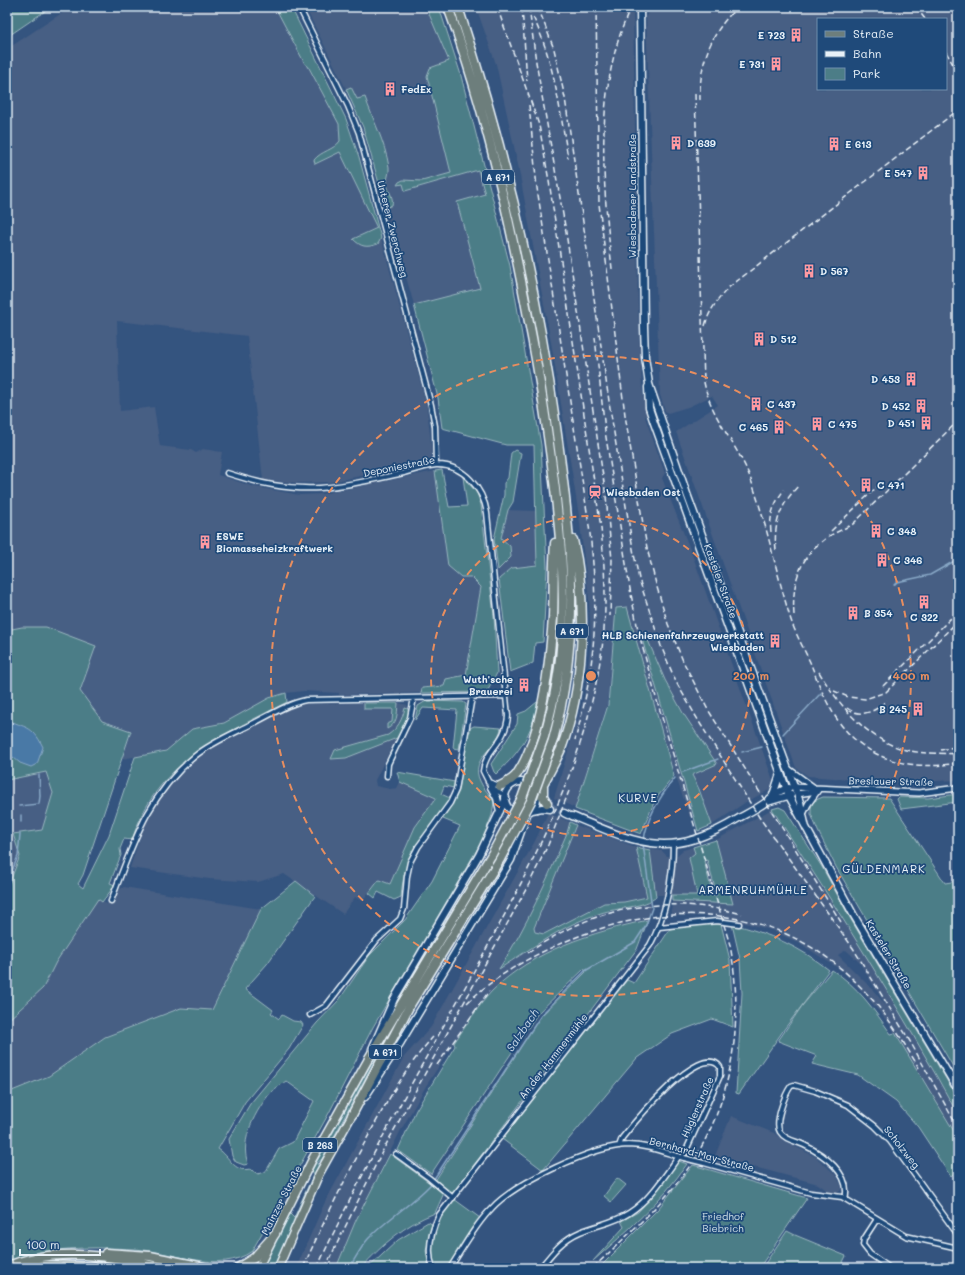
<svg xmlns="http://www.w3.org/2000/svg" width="965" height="1275" font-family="Mali,sans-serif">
<rect width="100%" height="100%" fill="#34547f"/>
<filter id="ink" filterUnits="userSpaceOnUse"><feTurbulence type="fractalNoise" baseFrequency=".025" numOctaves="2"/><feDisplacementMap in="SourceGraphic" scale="8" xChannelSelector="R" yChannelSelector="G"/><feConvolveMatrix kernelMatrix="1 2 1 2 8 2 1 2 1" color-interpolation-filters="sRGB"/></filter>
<g filter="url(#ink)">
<path fill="#465e84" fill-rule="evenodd" d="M71,7H291L346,119L359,157L427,406L432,453L430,460L425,463L331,482L297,483L263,480L247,336L117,321L120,411L154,407L160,446L191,450L196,453L203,449L222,452L218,475L251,486L300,495L322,494L435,471L448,566L470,576L481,587L466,675L446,679L444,686L422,688L421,693L339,695V693L304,691L286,693L269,698L224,723L192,729L166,751L122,759L83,875L78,884L107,904L118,890L124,887L261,909L212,1010L181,1008L105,1037L49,1076L7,1093V49Z
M305,7H426L449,61L485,194L457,202L480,288L414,305L363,127L346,89Z
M476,7H633L638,304L642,388L647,415L645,417L665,473L662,478L695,562L773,780L769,790L746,802L712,825L700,789L692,775L717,764L683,713L665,680L677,761L693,816L690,817L666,749L626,607L616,608L607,705L575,808L554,798L584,697L591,642L589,600L579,516L552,348L518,165L496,64Z
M665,7H958V780L894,783L808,776L796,768L676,432L718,405L712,396L688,407L668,413L665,411L660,395L646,16L651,11ZM818,19H946V89H818Z
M508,510L536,511L537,565L512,568L499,579L498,570L511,557L501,538Z
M397,702L407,705L409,714L375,780L376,786L390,789L397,788L400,782L436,798L415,827L390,884L379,880L362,901L355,897L343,914L284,874L258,882L209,879L130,868L142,832L152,809L164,792L198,757L216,746L291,708L303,704Z
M772,809L853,934L923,1050L958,1115V1138L890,1025L867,997L844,972L799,943L771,930L730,919L707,916H671L672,901L733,904L716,840ZM846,950L859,962L887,1007L873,990L838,955Z
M548,813L570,822L567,833L535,906L514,947L500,968L560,930L601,913L651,902L650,914L648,920L611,928L509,975L491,992L454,1043L426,1086L401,1130L356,1220L336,1268H296L324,1204L404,1057L431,1027L535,841Z
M576,825L636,847L662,851L667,856H676L683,850L693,847L695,853L689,859L697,895H657L624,902L604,903L544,934L535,932L534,928Z
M707,860L717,895L713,896L704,861Z
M731,1116L774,1133L784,1141L816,1157L836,1175L842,1187L841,1190L837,1193L829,1192L818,1184L754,1167L752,1172L713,1161Z"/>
<path fill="#4c7d87" stroke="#9ab7c0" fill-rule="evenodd" d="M7,7H51L7,37Z
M275,7H291L346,119L359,157L381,238L378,244C366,248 361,247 353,239L377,228L340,152L315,164L314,160C321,151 334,150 340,141L339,124L308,66L305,64Z
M426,7H439L460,72L510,266L541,445L547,568L543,642L535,643L533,663L510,672L499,579L512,568L537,565L534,445H506L442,428L438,398L414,305L480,288L457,202L485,194L478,170L405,191L403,184L397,185L399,182L403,180L422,181L451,173L427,76L430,68L449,61Z
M351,87L357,99L365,97C373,120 385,142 389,167C390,173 386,179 387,185C389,192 394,198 392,205L386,208L363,127L346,89Z
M515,450L521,453L513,502L508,510L501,538L510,546L511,557L498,570L494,539L504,495V483L508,478L511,453Z
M442,470L449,507L467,506L463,477L477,493L481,505L494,616L497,673L487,692L421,693L422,688L444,686L446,679L466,675L481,587L471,577H461L448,566L435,471Z
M627,607L674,776L655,800L641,834L575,809L608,705L616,608Z
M22,627H46L96,646L80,691L102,721L131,731L83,875L78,884L83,888L109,835L135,757L166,751L192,729L224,723L269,698L286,693L287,702C220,737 157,761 132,840L124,839L120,849L121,855L110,883L115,885L102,902L98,899L56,962L43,988L7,1021V889L20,856L13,834L42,830L53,793L46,772L7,780V630Z
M647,638L665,680L683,713L717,764L692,775L699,789L712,825L698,831L642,639Z
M426,701L463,702L466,704L459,749L453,748L457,710L423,708L415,720L418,706Z
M537,702L538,704C531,734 521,751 498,772L496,774L494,772L491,764L517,724L518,714L526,711Z
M364,703H398C397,715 398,723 387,729V724L392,722L393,709H364Z
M405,708L408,709C410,719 401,729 397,738L346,758L331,759L335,750L388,735C398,728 402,720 405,708Z
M474,726L501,728C498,748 469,758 480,781C483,789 490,794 494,802L492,815L482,841L373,1027L329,1113L252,1251C220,1275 171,1251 134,1249C93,1247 45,1246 7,1263V1093L49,1076L105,1037L181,1008L212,1010L261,909L296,881L315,896L267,964L245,989L273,1010L271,1013L279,1019L282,1015L293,1021L301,1022L303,1025L289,1049L245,1102L218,1149C230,1156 233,1173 250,1169L258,1174L266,1171L279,1149L293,1142L314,1101L286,1081C281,1085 275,1088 271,1092C256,1110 239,1140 248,1164L244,1165L236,1162L232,1156L229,1139L250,1104L317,1023L339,1000L369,956L405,920L432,881L460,826L443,819L459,790L467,732H470V728Z
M397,772L455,782L454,788L444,786L441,794L450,798L448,802C423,836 404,854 401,897L394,900L378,892L375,898L369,893L379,880L390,884L415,827L436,798L400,782Z
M958,794V802L901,809L897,799L899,797L928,798Z
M823,797L889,798L945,883L958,881V1075L836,867L818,831L811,814V808L813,802L818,799Z
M779,807L785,810L822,867L850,918L958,1099V1115C901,1010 838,909 772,809Z
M570,822L576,825L534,928L535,932L544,934L604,903L624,902L647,897L636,847L650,850L656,897C646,907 616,908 601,913C564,924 532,948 499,969C527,926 547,879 567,833Z
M716,840L733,904L672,901V895H697L689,858L695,853L693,847ZM707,860L717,895L713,896L704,861Z
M648,920L637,949L452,1194L435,1181L540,1017L586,972L584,969L538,1013L431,1174L398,1150L416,1110L455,1046L454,1043C466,1026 478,1006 492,991C533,950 593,932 648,920Z
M721,924L730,960L733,1027L712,1019L672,1034L637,1058L543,1170L502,1139L627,980L634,983L670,929L692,925Z
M732,924C769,933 800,947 829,970L785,1028L739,1094L736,1093L742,993L740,959Z
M832,970C858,986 874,1010 891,1034L895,1033L958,1138V1171L951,1177L918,1127L896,1102L858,1075L812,1064L817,1056L778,1041L802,1006Z
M385,1039H386L322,1159L317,1163L319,1167L274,1268H263L289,1213L294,1218L313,1175L311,1172Z
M390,1154L442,1192L443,1195L435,1213C405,1224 382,1245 361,1268H336L356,1220Z
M679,1161L687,1164C661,1202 627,1231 593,1261L624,1227L621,1221L638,1212L645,1204Z
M693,1165L807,1198L759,1268H599L658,1209Z
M617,1178L626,1185L611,1202L604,1196Z
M454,1199L480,1218L447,1268H435C425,1243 438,1219 454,1199Z
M428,1222L432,1224L426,1251L430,1268H368L398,1240Z
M787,1231L795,1235L846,1256L840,1268H762Z"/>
<path fill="#4979a6" stroke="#89a9c7" d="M7,719C25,729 32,724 43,747L37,764L31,767L20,763L7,752Z"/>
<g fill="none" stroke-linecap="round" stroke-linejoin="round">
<path stroke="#89a9c7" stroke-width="1.5" d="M894,585L897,582L930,575L958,559
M783,734L821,693
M742,752L762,747
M683,772L718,759
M19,806L39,804L40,796L39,775
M21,822V815
M644,840C647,817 661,795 675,778
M7,883L18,856L20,834
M349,1268C355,1259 361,1247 368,1239C387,1219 411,1205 430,1185L542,1014L585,971L635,942L646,925L652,908L643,844"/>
<path stroke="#4f6c91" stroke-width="6" stroke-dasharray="6 3" stroke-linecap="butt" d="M551,806L564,813"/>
<g stroke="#e8f1f8" stroke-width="7">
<path id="minor" d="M299,7L348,106L359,133L431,405L435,426L436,465
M227,473C258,483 287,490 320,488C348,486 376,479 404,473C414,470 426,466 436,465C464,464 483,489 487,513L508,716C506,743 485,750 483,771L491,787L506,796
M387,776L388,764L410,718L414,698
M488,782L500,786L512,785
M111,901C133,844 146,797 195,756C211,743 230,735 248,726C267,717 286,704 306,700L506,696
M659,927L717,921L739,924
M310,1015L326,1006L377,940L400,919L404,909L407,876L410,862L418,847L450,803L456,790L472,697
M619,1146L622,1138C633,1124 701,1040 720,1067V1076L683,1157
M396,1154L429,1178L453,1198
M704,1163L811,1193L842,1197L906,1236L958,1248
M845,1199C852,1174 823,1154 804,1145C796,1141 785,1140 780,1132C774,1123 785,1094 791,1086L794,1085L815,1091L848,1105L875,1126L890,1141L958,1235
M877,1219L864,1239L863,1245L870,1254L890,1268
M433,1268C426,1250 431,1232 439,1215L650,945C666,916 673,877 673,844
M450,1268C463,1248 475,1225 492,1208C515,1183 593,1146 628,1145C648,1145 666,1153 684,1158
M540,1268C552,1253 563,1239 580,1232C596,1225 614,1223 629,1213C650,1200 664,1177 679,1156"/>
</g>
<g stroke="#e8f1f8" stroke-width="8">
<path id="tertiary" d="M787,768L813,787
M794,787L919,793L958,788
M797,794L817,791
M803,814L808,804L818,790"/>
</g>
<g stroke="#e8f1f8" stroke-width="9">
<path id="secondary" d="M640,7L644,327L645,357L649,384L687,494L800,802L806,828
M648,387L649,408L654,423L789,796L853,914L958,1090
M505 798a16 16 0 1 1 32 0a16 16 0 1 1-32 0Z
M491,787L497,798L500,811
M773,795L780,774
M767,802L791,795
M532,810L542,808L550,809
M564,813L568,815
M572,816C641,845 670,860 739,818C748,813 758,808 766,802C773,796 779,790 789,788
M372,1049L394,999L479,855L506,798
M365,1097L401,1042L511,860L528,812"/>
</g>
<g stroke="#e8f1f8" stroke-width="10">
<path id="primary" d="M258,1268L313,1158L369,1058
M278,1268L319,1174L352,1115"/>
</g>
<g stroke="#e8f1f8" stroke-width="11">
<path id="motorway" d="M448,7C485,108 509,216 529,322C540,377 548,433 555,489C560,535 565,583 562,631C561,667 554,702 544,737
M458,7C503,144 536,284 556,427C571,536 582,633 553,740
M500,786C506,783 513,780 517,774C542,737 550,661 553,617C554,592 553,567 555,543
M543,786V796L547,803
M537,795C545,780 554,765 561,749C584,688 588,603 573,540
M369,1058L492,854
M352,1115L410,1005L500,859
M106,1253L150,1256L208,1268
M7,1267C50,1246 118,1256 163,1268
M23,1268L39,1265L129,1268
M238,1268L254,1258L275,1234"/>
</g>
<use href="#minor" stroke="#1f4a7a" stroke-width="4"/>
<use href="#tertiary" stroke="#1f4a7a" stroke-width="5"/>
<use href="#secondary" stroke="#1f4a7a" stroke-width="6"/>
<use href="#primary" stroke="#6d7e7c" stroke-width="7"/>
<use href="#motorway" stroke="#6d7e7c" stroke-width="8"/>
<path stroke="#e8f1f8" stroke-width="1.5" stroke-dasharray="6 3" stroke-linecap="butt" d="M522,7L527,81
M529,7L536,62L565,226L606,496L612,560L610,616
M538,7L554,49L565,98L610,408L633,549L639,579L661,646L676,682L701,725L759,817L853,948L911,1043L958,1128
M596,7L599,204L625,415L647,548L656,584L668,624L683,661L707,708L841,922
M916,7L925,19
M533,17C554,60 560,111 568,158
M946,52L958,73
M695,94L704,382C711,419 739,446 751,480C767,525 776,572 790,617C795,633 803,647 810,662C818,682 826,704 839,722C867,761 913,771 958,763
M700,100C699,64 711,31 738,7
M529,105L537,188L588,518C599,600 598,659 575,740
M612,269C603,182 593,89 631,7
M705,326C709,310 717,301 728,288L958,110
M831,531L882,482
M771,532C769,516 774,503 784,490
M814,548L829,536L853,524L958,421
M776,550C773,523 781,504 799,485
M794,615C792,589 797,564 817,545
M819,672C839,705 867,740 906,750C922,754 941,753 958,754
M883,686L958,611
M834,691L848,697L865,699L886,692L958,621
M847,708C862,719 876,711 887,700
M941,750L958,746
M528,953C594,906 664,894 742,914
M467,1003C500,971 547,947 590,932C693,897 795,912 869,996C889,1017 904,1043 919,1068
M437,1065L489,991
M303,1268C322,1225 343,1183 365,1142C385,1105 405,1068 433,1037
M317,1268C364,1166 420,1069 474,971C528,873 582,773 600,661C608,617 605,572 601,528L549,181L539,125L531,102L497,7
M325,1268L382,1152L529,884L548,845L569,791
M593,1268C620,1242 648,1217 673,1188C730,1121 746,1030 730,945L655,694L638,630L630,589L605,431L595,337"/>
<g stroke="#e8f1f8" stroke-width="7" stroke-linecap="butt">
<path id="minor-bridge" d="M684,1158L704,1163"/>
</g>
<g stroke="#e8f1f8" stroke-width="11" stroke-linecap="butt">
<path id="motorway-bridge" d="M492,854L522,798L544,737
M500,859L531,801L553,740"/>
</g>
<use href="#minor-bridge" stroke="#1f4a7a" stroke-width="4"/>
<use href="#motorway-bridge" stroke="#6d7e7c" stroke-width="8"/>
</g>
</g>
<g fill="none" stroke="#e88e5f" stroke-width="2" stroke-dasharray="7 5">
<circle cx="591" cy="676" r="160"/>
<circle cx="591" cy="676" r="320"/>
</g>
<defs>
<g id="building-bare" transform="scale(1.08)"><path d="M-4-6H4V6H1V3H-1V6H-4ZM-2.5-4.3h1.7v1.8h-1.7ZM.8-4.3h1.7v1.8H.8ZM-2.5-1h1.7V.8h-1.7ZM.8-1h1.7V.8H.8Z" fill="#ff9aa2" stroke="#1f4a7a" stroke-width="2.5" paint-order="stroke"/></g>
<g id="station-bare" transform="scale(1.08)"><path d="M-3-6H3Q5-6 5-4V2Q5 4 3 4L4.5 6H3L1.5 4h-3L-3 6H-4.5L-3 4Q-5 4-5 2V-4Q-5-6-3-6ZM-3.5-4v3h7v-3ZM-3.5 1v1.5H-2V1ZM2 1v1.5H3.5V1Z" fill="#ff9aa2" stroke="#1f4a7a" stroke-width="2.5" paint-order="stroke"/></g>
</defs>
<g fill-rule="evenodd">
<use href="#building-bare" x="796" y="35"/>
<use href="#building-bare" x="776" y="64"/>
<use href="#building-bare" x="390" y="89"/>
<use href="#building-bare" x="676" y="143"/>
<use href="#building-bare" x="834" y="144"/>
<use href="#building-bare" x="923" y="173"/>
<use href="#building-bare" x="809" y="271"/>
<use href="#building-bare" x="759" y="339"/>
<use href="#building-bare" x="911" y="379"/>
<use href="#building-bare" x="756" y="404"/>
<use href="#building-bare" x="921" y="406"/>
<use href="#building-bare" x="926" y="423"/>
<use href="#building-bare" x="817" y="424"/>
<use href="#building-bare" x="779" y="427"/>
<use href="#building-bare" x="866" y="485"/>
<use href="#station-bare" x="595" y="492"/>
<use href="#building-bare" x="876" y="531"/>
<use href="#building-bare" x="205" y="542"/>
<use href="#building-bare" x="882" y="560"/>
<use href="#building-bare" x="924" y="602"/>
<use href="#building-bare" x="853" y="613"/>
<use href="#building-bare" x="775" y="641"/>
<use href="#building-bare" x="524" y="685"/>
<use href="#building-bare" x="918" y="709"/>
</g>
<g text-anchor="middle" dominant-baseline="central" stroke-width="3.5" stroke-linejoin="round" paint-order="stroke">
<g fill="#1f4a7a" stroke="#acbfd2" stroke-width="1">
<rect x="482" y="170" width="32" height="14" rx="3"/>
<rect x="556" y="624" width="32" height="14" rx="3"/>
<rect x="369" y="1045" width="32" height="14" rx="3"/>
<rect x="303" y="1138" width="34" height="14" rx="3"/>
</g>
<g font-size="9" font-weight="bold" fill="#e8f1f8">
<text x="498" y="177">A 671</text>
<text x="572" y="631">A 671</text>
<text x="385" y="1052">A 671</text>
<text x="320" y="1145">B 263</text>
</g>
<g font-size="10" font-weight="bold" fill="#e8f1f8" stroke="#1f4a7a" text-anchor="start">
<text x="785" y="35" text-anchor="end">E 723</text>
<text x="765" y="64" text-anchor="end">E 731</text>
<text x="401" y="89">FedEx</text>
<text x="687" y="143">D 639</text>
<text x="845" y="144">E 613</text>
<text x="912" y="173" text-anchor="end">E 547</text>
<text x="820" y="271">D 567</text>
<text x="770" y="339">D 512</text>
<text x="900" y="379" text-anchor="end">D 453</text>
<text x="767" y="404">C 437</text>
<text x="910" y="406" text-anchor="end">D 452</text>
<text x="915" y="423" text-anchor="end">D 451</text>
<text x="828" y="424">C 475</text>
<text x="768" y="427" text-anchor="end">C 465</text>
<text x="877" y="485">C 471</text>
<text x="606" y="492">Wiesbaden Ost</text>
<text x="887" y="531">C 348</text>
<text x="216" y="536">ESWE<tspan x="216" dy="12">Biomasseheizkraftwerk</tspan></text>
<text x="893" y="560">C 346</text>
<text x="864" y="613">B 354</text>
<text x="924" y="617" text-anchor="middle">C 322</text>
<text x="764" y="635" text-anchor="end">HLB Schienenfahrzeugwerkstatt<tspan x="764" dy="12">Wiesbaden</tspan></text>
<text x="513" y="679" text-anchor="end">Wuth'sche<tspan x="513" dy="12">Brauerei</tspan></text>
<text x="907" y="709" text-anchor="end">B 245</text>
</g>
<g font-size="10" fill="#e8f1f8" stroke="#1f4a7a">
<text transform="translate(632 196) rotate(-90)">Wiesbadener Landstraße</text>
<text transform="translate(393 229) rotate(76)">Unterer Zwerchweg</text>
<text transform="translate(399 466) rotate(-11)">Deponiestraße</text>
<text transform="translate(721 581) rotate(70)">Kasteler Straße</text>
<text transform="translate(891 781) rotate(1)">Breslauer Straße</text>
<text transform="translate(889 954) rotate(59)">Kasteler Straße</text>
<text transform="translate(553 1056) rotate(-52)">An der Hammermühle</text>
<text transform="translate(697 1107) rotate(-66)">Hüglerstraße</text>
<text transform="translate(902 1147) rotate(52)">Scholzweg</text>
<text transform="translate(702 1154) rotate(15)">Bernhard-May-Straße</text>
<text transform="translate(281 1200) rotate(-63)">Mainzer Straße</text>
</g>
<g font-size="10" fill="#d1e0e7" stroke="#1f4a7a">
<text x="723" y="1216">Friedhof<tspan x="723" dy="12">Biebrich</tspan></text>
</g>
<g font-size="11" letter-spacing="1" fill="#e8f1f8" stroke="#1f4a7a">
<text x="638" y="797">KURVE</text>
<text x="884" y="868">GÜLDENMARK</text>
<text x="753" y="889">ARMENRUHMÜHLE</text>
</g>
<g font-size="11" font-style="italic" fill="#d0dfec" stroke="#1f4a7a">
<text transform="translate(522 1030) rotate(-56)">Salzbach</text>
</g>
</g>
<circle cx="591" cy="676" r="6" fill="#e88e5f" stroke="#1f4a7a" stroke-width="2"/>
<g font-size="12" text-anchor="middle" font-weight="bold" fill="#e88e5f" stroke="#1f4a7a" stroke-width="3.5" stroke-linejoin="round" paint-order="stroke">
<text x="751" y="680">200 m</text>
<text x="911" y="680">400 m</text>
</g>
<rect width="965" height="1275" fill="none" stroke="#1f4a7a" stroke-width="24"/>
<rect x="12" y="12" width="941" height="1251" fill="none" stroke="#e8f1f8" stroke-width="1.5" filter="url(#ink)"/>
<rect x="817" y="18" width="130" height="72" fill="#1f4a7a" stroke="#6f8dac"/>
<rect x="825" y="31" width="20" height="6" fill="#6d7e7c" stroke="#6f8dac"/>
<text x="853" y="38" font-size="12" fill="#e8f1f8">Straße</text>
<rect x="825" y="51" width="20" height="6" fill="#e8f1f8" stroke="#6f8dac"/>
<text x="853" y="58" font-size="12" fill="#e8f1f8">Bahn</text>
<rect x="825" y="68" width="20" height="12" fill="#4c7d87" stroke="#6f8dac"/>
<text x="853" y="78" font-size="12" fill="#e8f1f8">Park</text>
<path d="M20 1249v6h80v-6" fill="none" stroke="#e8f1f8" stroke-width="2"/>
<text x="26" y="1249" font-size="12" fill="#e8f1f8" stroke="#1f4a7a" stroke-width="3" paint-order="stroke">100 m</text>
</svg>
